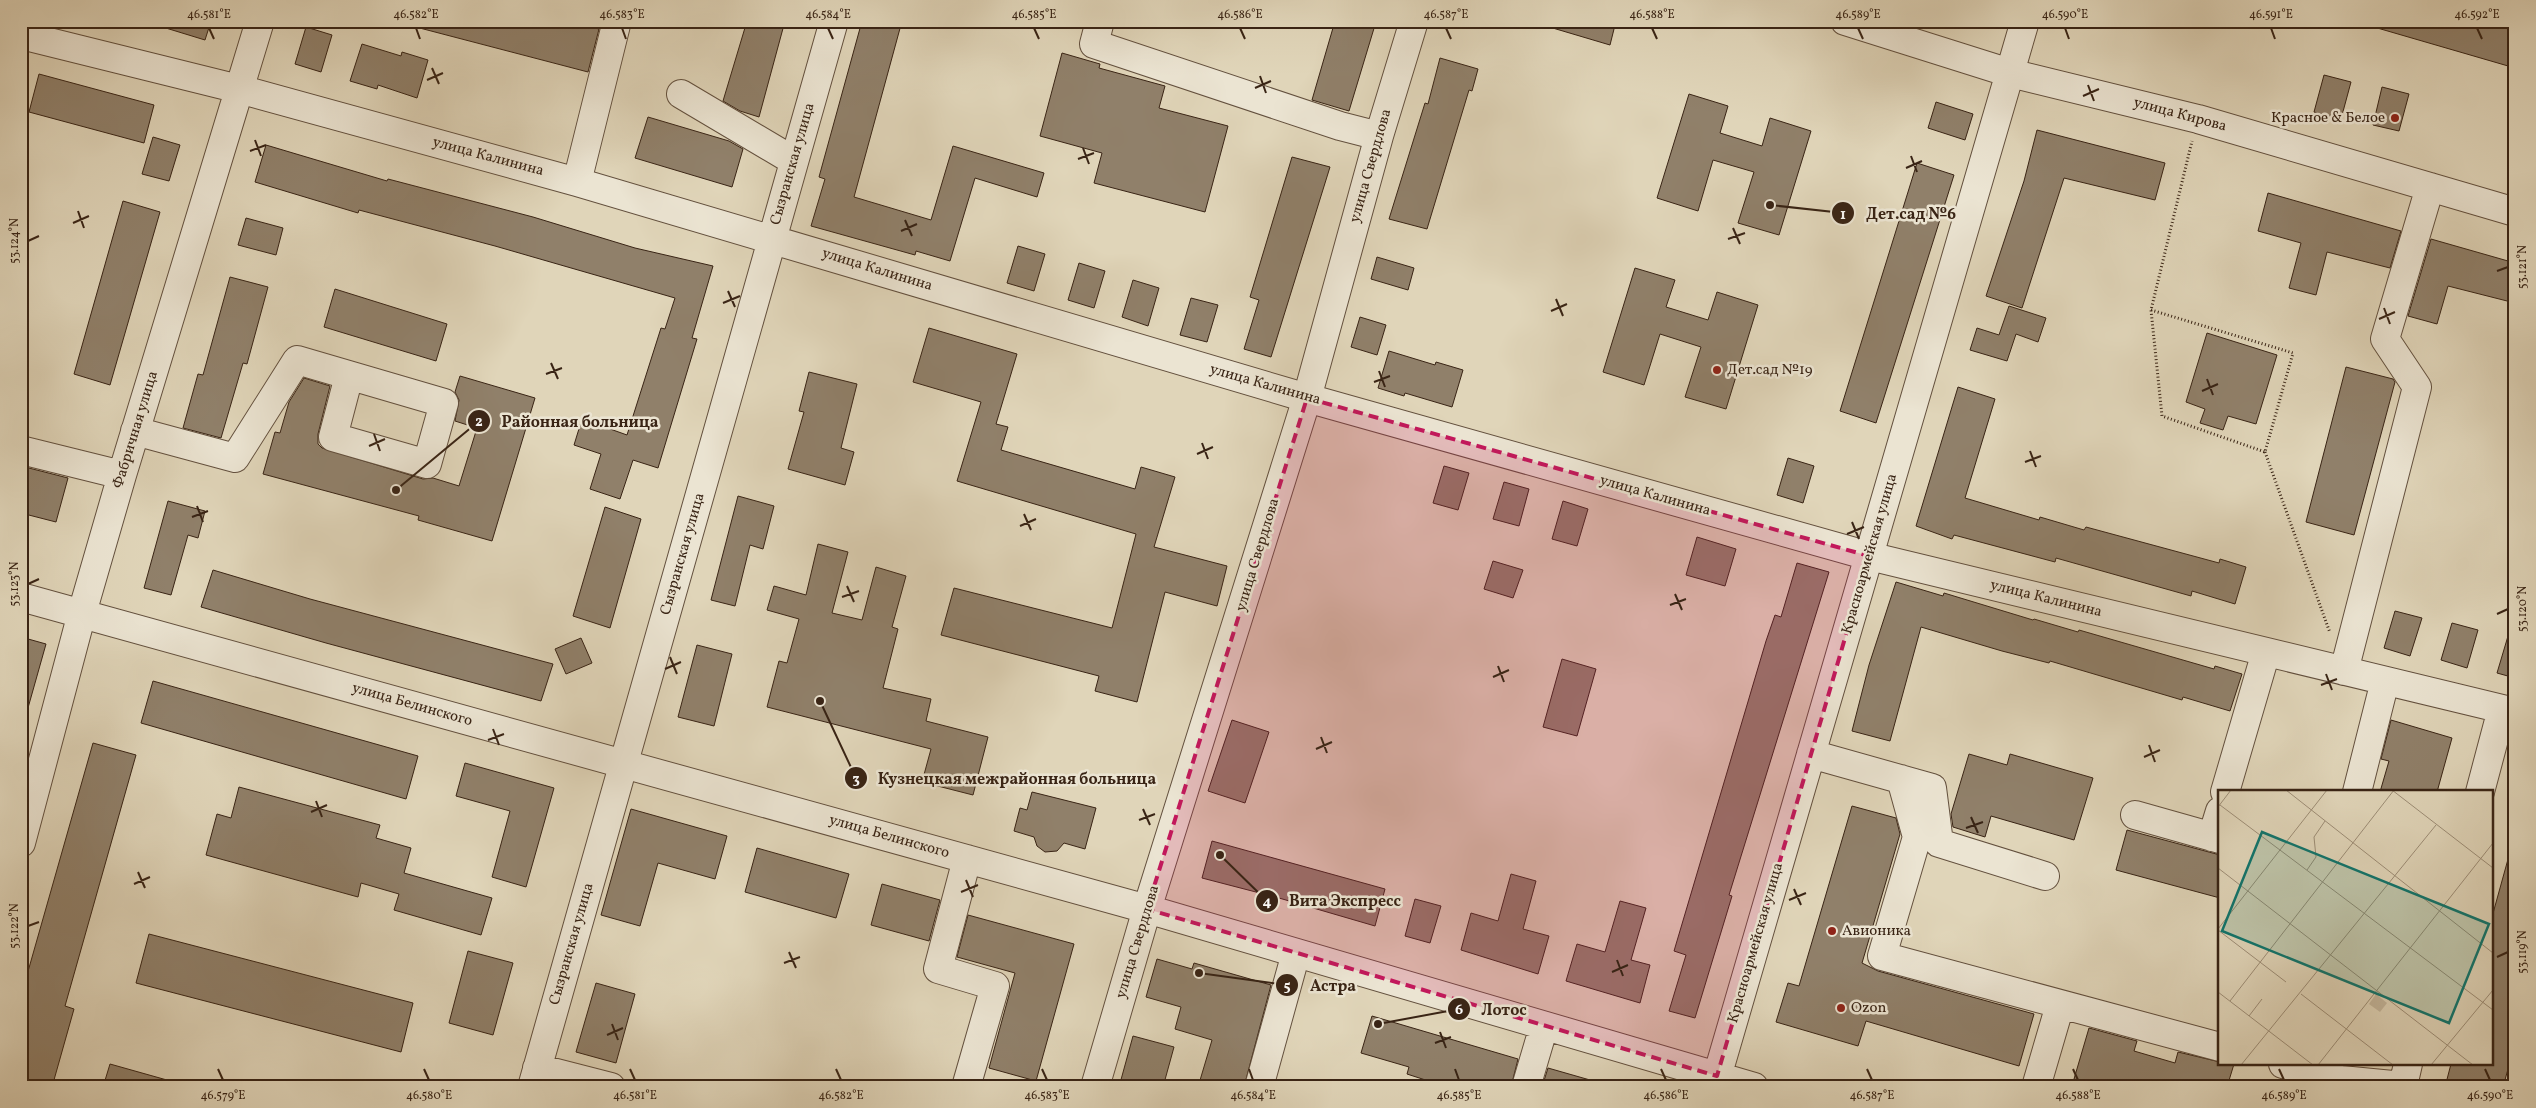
<svg xmlns="http://www.w3.org/2000/svg" width="2536" height="1108" font-family="Vollkorn,serif">
<rect width="100%" height="100%" fill="#e0d5b9"/>
<filter id="stains"><feTurbulence type="fractalNoise" baseFrequency=".004" numOctaves="4"/><feColorMatrix values="0 0 0 0 .2 0 0 0 0 .09 0 0 0 0 .02 0 0 0 .5 -.17"/></filter>
<radialGradient id="worn" r=".72"><stop offset=".6" stop-color="#630" stop-opacity="0"/><stop offset="1" stop-color="#630" stop-opacity=".3"/></radialGradient>
<path fill="#90806a" stroke="#392415" d="M157,21H211L205,40L156,25Z
M413,21H568L599,29L588,72L412,26Z
M747,21H785L759,117L740,111L723,101Z
M862,21H902L854,197L931,220L953,146L1044,173L1037,197L975,178L950,261L916,251L915,255L811,226L825,179L819,177Z
M1335,21H1363L1375,25L1349,111L1312,100Z
M1546,21H1616L1610,45L1546,26Z
M2368,21H2515V68L2367,25Z
M306,27L332,35L321,72L295,64Z
M362,44L401,56L402,52L428,60L417,98L378,85L377,89L350,81Z
M1062,53L1100,64L1099,68L1165,86L1159,108L1228,126L1205,212L1094,183L1102,153L1040,136Z
M1440,58L1478,69L1472,91L1469,90L1427,229L1389,219L1425,103L1428,104Z
M39,74L154,105L144,143L29,112Z
M2324,75L2351,82L2341,119L2314,112Z
M2382,87L2409,94L2399,131L2373,125Z
M1689,94L1728,106L1720,133L1762,146L1770,118L1811,131L1779,235L1738,223L1754,172L1713,160L1698,211L1657,198Z
M1936,102L1973,114L1965,140L1928,128Z
M648,117L729,141L743,149L732,187L635,158Z
M2037,130L2165,163L2155,200L2064,178L2022,308L1986,296L2024,181Z
M153,137L180,145L169,181L142,174Z
M266,145L387,181L388,179L533,217L635,248L713,266L692,338L697,339L658,468L633,460L620,499L590,489L601,454L574,445L582,419L627,435L661,328L665,329L675,298L495,246L359,210L358,213L255,182Z
M1292,157L1330,167L1271,357L1244,349L1259,300L1250,297Z
M1917,163L1954,175L1876,423L1840,411Z
M2268,193L2401,231L2390,268L2327,252L2316,295L2289,288L2301,243L2258,231Z
M123,201L160,212L110,385L74,374Z
M246,218L283,228L276,255L238,245Z
M2431,239L2515,263V303L2448,286L2437,324L2408,316Z
M1018,246L1045,254L1034,291L1007,283Z
M1377,257L1414,268L1408,290L1371,279Z
M1079,263L1105,271L1094,308L1068,300Z
M1635,268L1675,280L1666,307L1708,320L1717,292L1758,305L1726,409L1685,397L1701,347L1660,334L1644,385L1603,372Z
M230,277L268,287L247,364L243,363L221,438L183,428L198,374L203,375Z
M1133,280L1159,288L1148,326L1122,317Z
M335,289L447,324L436,361L324,327Z
M1191,298L1218,305L1207,342L1180,335Z
M2009,306L2046,318L2038,342L2016,334L2007,361L1970,350L1977,328L1999,335Z
M1360,317L1386,325L1377,355L1351,347Z
M929,328L1017,354L996,424L1008,427L1001,450L1135,489L1141,467L1175,477L1154,547L1227,566L1217,606L1165,592L1137,702L1095,691L1099,676L941,635L954,588L1112,628L1136,534L957,481L981,402L913,382Z
M2207,333L2277,355L2256,424L2228,416L2223,430L2200,423L2205,409L2186,402Z
M1389,351L1435,365L1436,362L1463,370L1452,407L1405,393L1404,396L1378,388Z
M2346,367L2393,379L2395,382L2354,535L2306,522Z
M809,372L857,384L841,448L854,452L845,485L788,469L804,412L799,411Z
M460,376L535,398L492,541L418,520L419,516L263,474L275,432L280,433L289,402L304,378L330,386L318,434V444L322,448L423,479L433,478L459,486L477,428L455,421L459,400L455,392Z
M1958,387L1995,399L1965,498L2039,520L2040,517L2084,530L2086,527L2219,563L2220,559L2246,567L2235,604L2192,591L2191,596L2056,558L2055,562L1954,535L1952,539L1916,526Z
M1788,458L1814,466L1803,503L1777,495Z
M21,466L68,478L56,522L21,513Z
M1444,466L1469,473L1458,510L1433,503Z
M1504,482L1529,489L1519,526L1493,519Z
M738,496L774,506L763,549L750,545L735,606L711,600Z
M168,501L205,511L198,538L188,535L171,595L144,588Z
M1563,501L1588,509L1577,546L1552,539Z
M605,507L641,519L610,628L573,616Z
M1697,537L1736,549L1725,586L1686,575Z
M818,544L848,552L832,613L862,620L876,567L906,576L892,627L898,629L883,688L931,699L926,721L988,737L973,795L922,782L931,749L767,707L779,661L787,663L799,619L767,610L774,586L806,595Z
M1493,561L1523,570L1513,598L1484,589Z
M1797,563L1829,572L1729,895L1732,896L1695,1018L1669,1011L1686,955L1674,951L1766,641L1775,615L1781,617Z
M213,570L310,599L553,664L541,701L326,643L201,607Z
M1896,582L1943,596L1944,593L2033,620L2034,619L2078,632L2079,630L2214,669L2215,666L2242,674L2230,711L2183,697L2182,700L2050,661L2049,663L2002,651L1921,627L1890,741L1852,731L1869,665Z
M2395,611L2422,618L2410,656L2384,648Z
M2452,623L2478,630L2467,668L2441,660Z
M2511,626L2515,627V678L2497,673Z
M21,637L46,644L26,715L21,714Z
M581,638L592,663L566,674L555,649Z
M697,645L732,654L714,726L678,717Z
M1562,659L1596,669L1577,736L1543,727Z
M153,681L418,756L406,799L141,723Z
M1232,720L1269,732L1245,803L1208,791Z
M2391,720L2452,738L2437,792H2380L2389,761L2381,759Z
M93,743L136,755L65,1006L74,1009L52,1087H21V996Z
M1969,754L2007,765L2010,754L2093,778L2074,840L1991,816L1985,837L1953,827L1951,814Z
M465,763L554,788L526,887L492,877L510,811L456,796Z
M239,787L380,825L376,838L411,848L404,873L492,898L481,935L394,910L399,894L361,883L358,897L206,855L217,814L231,818Z
M1032,792L1096,808L1085,849L1064,843L1057,851L1045,852L1037,846L1034,837L1014,831L1020,808L1027,810Z
M1852,806L1896,818L1900,834L1862,963L1878,971L2034,1014L2019,1066L1866,1021L1858,1046L1776,1022L1788,983L1799,986Z
M631,809L727,836L715,879L658,863L640,926L601,915Z
M2127,830L2220,855V898L2116,870Z
M1212,841L1385,889L1375,926L1279,898L1202,878Z
M757,848L849,874L836,918L745,892Z
M2510,852L2515,853V1044L2503,1087H2445L2451,1064H2492V917Z
M1511,874L1536,881L1523,929L1549,936L1538,974L1461,950L1471,913L1498,921Z
M882,884L940,900L929,941L871,925Z
M1415,899L1441,906L1430,943L1405,936Z
M1620,901L1646,908L1631,960L1650,965L1640,1003L1566,981L1577,944L1605,952Z
M968,915L1074,944L1036,1081L989,1068L1015,973L957,957Z
M149,934L413,1003L401,1052L136,983Z
M468,951L513,963L493,1035L449,1023Z
M1157,959L1192,969L1194,963L1271,985L1244,1087H1198L1212,1040L1175,1029L1181,1007L1146,997Z
M596,983L635,994L616,1063L576,1052Z
M1372,1016L1518,1059L1511,1087H1447L1407,1074L1409,1067L1361,1053Z
M2089,1028L2137,1041L2134,1051L2175,1063L2178,1052L2220,1062V1064H2234L2227,1087H2102L2074,1079Z
M1133,1036L1174,1047L1163,1087H1119Z
M110,1064L174,1082V1087H103Z
M1548,1068L1597,1082V1087H1542Z"/>
<g fill="none" stroke-linecap="round" stroke-linejoin="round">
<g stroke="#63503e" stroke-width="30">
<path id="minor" d="M1100,21L1094,44L1340,126L1379,136
M1845,21L2010,73L2198,119L2515,212
M21,35L239,89L577,182L1307,398L1869,556L2515,712
M681,94L794,161
M577,182L616,25L614,21
M135,431L235,458L297,360L444,403L427,464L333,437L349,376
M21,450L122,475
M21,597L1147,909L1754,1087
M2344,671L2417,387L2385,339L2430,187
M1811,754L1932,788L1939,843L2045,876
M1901,779L1917,837L1882,956L2220,1047
M2225,792L2266,652
M2357,792L2385,681
M2480,792L2502,709
M2135,815L2220,839
M2212,837L2220,811
M21,843L82,613L122,475L260,21
M2283,1064L2341,1080L2403,1086L2408,1064
M537,1068L611,1087
M532,1087L834,21
M966,1087L995,986L938,969L967,859
M1095,1087L1147,909L1307,398L1379,136L1414,21
M1259,1087L1296,953
M1526,1087L1544,1026
M1714,1087L2025,21
M2036,1087L2060,1005"/>
</g>
<path stroke="#392415" stroke-width="3" stroke-dasharray="1 2.5" stroke-linecap="butt" d="M2151,310L2293,353L2265,452L2162,416L2151,310L2192,141
M2265,452L2330,633"/>
<use href="#minor" stroke="#ebe4d2" stroke-width="28"/>
</g>
<path fill="#c2185b" fill-opacity="0.2" stroke="#c2185b" stroke-width="4" stroke-dasharray="10 6" stroke-linejoin="round" d="M1307,398L1869,556L1717,1076L1147,909Z"/>
<path fill="none" stroke="#392415" stroke-width="2" d="M209,28L214,39M416,28L420,39M622,28L626,39M828,28L833,39M1034,28L1039,39M1240,28L1245,39M1446,28L1451,39M1652,28L1657,39M1858,28L1863,39M2065,28L2069,39M2271,28L2275,39M2477,28L2482,39M432,68L439,84M1260,76L1266,93M427,80L443,73M2088,85L2094,101M1255,88L1271,81M2083,96L2099,89M255,140L261,156M1083,148L1089,164M250,151L266,145M1911,156L1917,172M1078,159L1094,153M1906,168L1922,161M78,211L84,228M905,220L912,236M73,223L89,216M1733,228L1740,244M901,231L917,224M1728,239L1745,233M28,241L39,236M2497,271L2508,267M728,291L735,307M1556,299L1563,316M723,303L740,296M2384,308L2390,324M1551,311L1567,304M2379,319L2395,312M551,363L558,379M1379,371L1385,387M546,374L562,368M2207,379L2213,395M1374,382L1390,376M2202,391L2218,384M374,434L380,451M1202,443L1208,459M369,446L385,439M2030,451L2036,467M1197,454L1213,447M2025,462L2041,456M197,506L203,522M1024,514L1031,530M192,517L208,511M1852,522L1859,539M1020,526L1036,519M1847,534L1864,527M28,584L39,579M847,586L854,602M1675,594L1682,610M842,597L859,591M1670,605L1686,599M2497,614L2508,609M670,657L677,674M1498,666L1504,682M665,669L681,662M2326,674L2332,690M1493,677L1509,670M2321,685L2337,679M493,729L499,745M1321,737L1327,753M488,740L504,734M2149,745L2155,762M1316,749L1332,742M2144,757L2160,750M316,801L322,817M1143,809L1150,825M311,812L327,805M1971,817L1978,833M1139,820L1155,814M1966,828L1983,822M138,872L145,888M966,880L973,897M134,884L150,877M1794,889L1801,905M961,892L978,885M1789,900L1806,893M28,926L39,922M789,952L796,968M2497,957L2508,952M1617,960L1623,976M784,963L800,957M1612,972L1628,965M612,1024L618,1040M1440,1032L1446,1048M607,1035L623,1028M1435,1043L1451,1037M218,1069L223,1080M424,1069L429,1080M630,1069L635,1080M836,1069L841,1080M1042,1069L1047,1080M1249,1069L1253,1080M1455,1069L1459,1080M1661,1069L1666,1080M1867,1069L1872,1080M2073,1069L2078,1080M2279,1069L2284,1080M2485,1069L2490,1080"/>
<g fill="#8f2418" stroke="#ebe4d2" stroke-width="2">
<circle cx="2395" cy="118" r="5"/>
<circle cx="1717" cy="370" r="5"/>
<circle cx="1832" cy="931" r="5"/>
<circle cx="1841" cy="1008" r="5"/>
</g>
<g text-anchor="middle" dominant-baseline="central" stroke-width="5" stroke-linejoin="round" paint-order="stroke">
<g font-size="15" fill="#392415" stroke="#ebe4d2">
<text transform="translate(2180 115) rotate(15)">улица Кирова</text>
<text transform="translate(488 157) rotate(15)">улица Калинина</text>
<text transform="translate(793 164) rotate(-74)">Сызранская улица</text>
<text transform="translate(1371 166) rotate(-74)">улица Свердлова</text>
<text transform="translate(877 270) rotate(17)">улица Калинина</text>
<text transform="translate(1265 385) rotate(16)">улица Калинина</text>
<text transform="translate(136 430) rotate(-73)">Фабричная улица</text>
<text transform="translate(1655 496) rotate(16)">улица Калинина</text>
<text transform="translate(683 554) rotate(-74)">Сызранская улица</text>
<text transform="translate(1870 554) rotate(-74)">Красноармейская улица</text>
<text transform="translate(1258 555) rotate(-73)">улица Свердлова</text>
<text transform="translate(2046 599) rotate(14)">улица Калинина</text>
<text transform="translate(412 705) rotate(16)">улица Белинского</text>
<text transform="translate(889 837) rotate(16)">улица Белинского</text>
<text transform="translate(1138 942) rotate(-73)">улица Свердлова</text>
<text transform="translate(1756 943) rotate(-74)">Красноармейская улица</text>
<text transform="translate(572 944) rotate(-74)">Сызранская улица</text>
</g>
<g font-size="15" fill="#392415" stroke="#ebe4d2" text-anchor="start">
<text x="2385" y="118" text-anchor="end">Красное &amp; Белое</text>
<text x="1727" y="370">Дет.сад №19</text>
<text x="1842" y="931">Авионика</text>
<text x="1851" y="1008">Ozon</text>
</g>
</g>
<g transform="translate(2218 790)">
<rect width="275" height="275" fill="#e0d5b9"/>
<path d="M158,204L169,213L162,222L151,214Z" fill="#c4b79d"/>
<path fill="none" stroke="#9d8e77" stroke-width="1" d="M68,0L275,163M174,0L275,78M2,15L275,220M0,17L13,0M0,78L255,275M89,80L98,67L96,47L107,31M0,139L109,0M0,140L68,192M0,202L95,275M83,204L175,275M12,211L176,0M31,226L44,209M23,275L218,35M100,275L275,53M213,275L275,200"/>
<path fill="#0f766e" fill-opacity="0.15" stroke="#0f766e" stroke-width="2.5" d="M44,42L271,134L231,233L4,141Z"/>
<rect width="275" height="275" fill="none" stroke="#392415" stroke-width="2.5"/>
</g>
<path fill="none" stroke="#392415" stroke-width="2" d="M1770 205L1843 213M396 490L479 421M820 701L856 778M1220 855L1267 901M1199 973L1287 985M1378 1024L1459 1009"/>
<g fill="#392415" stroke="#ebe4d2" stroke-width="2">
<circle cx="1770" cy="205" r="5"/>
<circle cx="396" cy="490" r="5"/>
<circle cx="820" cy="701" r="5"/>
<circle cx="1220" cy="855" r="5"/>
<circle cx="1199" cy="973" r="5"/>
<circle cx="1378" cy="1024" r="5"/>
<circle cx="1843" cy="213" r="12"/>
<circle cx="479" cy="421" r="12"/>
<circle cx="856" cy="778" r="12"/>
<circle cx="1267" cy="901" r="12"/>
<circle cx="1287" cy="985" r="12"/>
<circle cx="1459" cy="1009" r="12"/>
</g>
<g font-size="15" text-anchor="middle" font-weight="bold" fill="#fff">
<text x="1843" y="219">1</text>
<text x="479" y="426">2</text>
<text x="856" y="783">3</text>
<text x="1267" y="906">4</text>
<text x="1287" y="990">5</text>
<text x="1459" y="1014">6</text>
</g>
<g font-size="16" text-anchor="middle" font-weight="bold" fill="#392415" stroke="#ebe4d2" stroke-width="5" stroke-linejoin="round" paint-order="stroke">
<text x="1911" y="219">Дет.сад №6</text>
<text x="580" y="427">Районная больница</text>
<text x="1017" y="784">Кузнецкая межрайонная больница</text>
<text x="1345" y="906">Вита Экспресс</text>
<text x="1333" y="991">Астра</text>
<text x="1504" y="1015">Лотос</text>
</g>
<rect width="2536" height="1108" fill="none" stroke="#e0d5b9" stroke-width="55"/>
<rect x="28" y="28" width="2480" height="1052" fill="none" stroke="#392415" stroke-width="2"/>
<g font-size="12" text-anchor="middle" fill="#392415">
<text x="209" y="18">46.581°E</text>
<text x="416" y="18">46.582°E</text>
<text x="622" y="18">46.583°E</text>
<text x="828" y="18">46.584°E</text>
<text x="1034" y="18">46.585°E</text>
<text x="1240" y="18">46.586°E</text>
<text x="1446" y="18">46.587°E</text>
<text x="1652" y="18">46.588°E</text>
<text x="1858" y="18">46.589°E</text>
<text x="2065" y="18">46.590°E</text>
<text x="2271" y="18">46.591°E</text>
<text x="2477" y="18">46.592°E</text>
<text transform="translate(14 241) rotate(-90)" y="4">53.124°N</text>
<text transform="translate(2522 267) rotate(-90)" y="4">53.121°N</text>
<text transform="translate(14 584) rotate(-90)" y="4">53.123°N</text>
<text transform="translate(2522 609) rotate(-90)" y="4">53.120°N</text>
<text transform="translate(14 926) rotate(-90)" y="4">53.122°N</text>
<text transform="translate(2522 952) rotate(-90)" y="4">53.119°N</text>
<text x="223" y="1099">46.579°E</text>
<text x="429" y="1099">46.580°E</text>
<text x="635" y="1099">46.581°E</text>
<text x="841" y="1099">46.582°E</text>
<text x="1047" y="1099">46.583°E</text>
<text x="1253" y="1099">46.584°E</text>
<text x="1459" y="1099">46.585°E</text>
<text x="1666" y="1099">46.586°E</text>
<text x="1872" y="1099">46.587°E</text>
<text x="2078" y="1099">46.588°E</text>
<text x="2284" y="1099">46.589°E</text>
<text x="2490" y="1099">46.590°E</text>
</g>
<rect width="100%" height="100%" filter="url(#stains)"/>
<rect width="100%" height="100%" fill="url(#worn)"/>
</svg>
